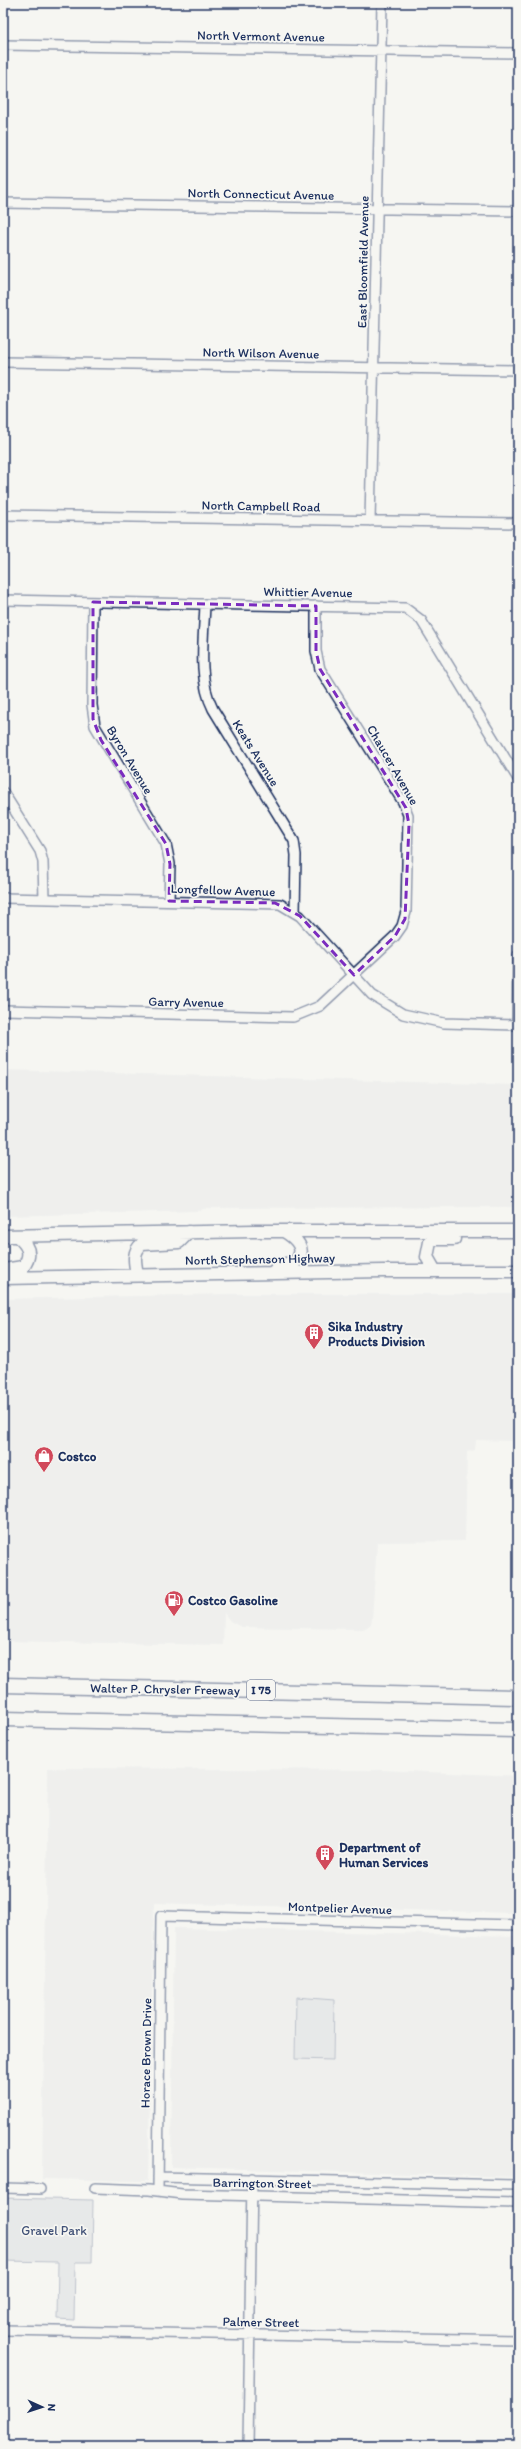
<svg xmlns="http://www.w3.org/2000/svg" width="521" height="2449" font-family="Itim,sans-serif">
<rect width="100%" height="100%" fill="#f6f6f2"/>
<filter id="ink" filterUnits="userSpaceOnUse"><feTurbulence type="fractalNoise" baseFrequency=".025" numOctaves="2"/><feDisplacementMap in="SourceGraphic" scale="8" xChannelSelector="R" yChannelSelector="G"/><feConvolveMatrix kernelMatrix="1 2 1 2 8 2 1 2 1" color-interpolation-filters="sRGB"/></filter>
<g filter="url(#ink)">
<path fill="#e6e7e7" d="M3,1070L518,1085V1207L207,1208L197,1211L3,1216Z
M230,1294H518V1441L476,1440L475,1450L467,1452L465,1541L377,1542L372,1619L371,1625L363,1629L241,1627L230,1621L224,1613L223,1645L3,1641V1299Z
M48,1768L380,1770L518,1776V1913L154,1903L148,2181L42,2179Z
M174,1928L518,1936V2177L171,2167Z"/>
<path fill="#d6d9dd" stroke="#78849e" d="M296,1997L334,2000L333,2060L295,2059Z
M3,2198L93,2200L92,2262H75L74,2320L57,2319L58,2262L3,2261Z"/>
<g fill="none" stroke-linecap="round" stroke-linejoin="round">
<g stroke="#1b2f5e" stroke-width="12">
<path id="minor" d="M3,45L518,53
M3,203L518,211
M3,362L518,370
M3,515L518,523
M370,521L382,3
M3,600L405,608L421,620L518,779
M93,602L92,705L95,726L166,844L170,864L169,901
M205,604C204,637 197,678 213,709L294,841L296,855L295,913
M3,792L40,851L43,862L44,899
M3,898L280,904L300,916L372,995L403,1014L444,1023L518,1025
M3,1010L293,1017L320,1006L395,936L402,926L406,912L408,815L403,802L320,669L316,651V606
M517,1025L518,955
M158,2177L518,2185
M3,2188L40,2189
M95,2188L149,2190L182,2194L518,2203
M158,2191L161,1916L518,1925
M3,2330L518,2340
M248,2446L252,2178"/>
</g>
<g stroke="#1b2f5e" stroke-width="15">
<path id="major" d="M3,1236L253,1231H518
M277,1266L295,1262C308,1250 296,1238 284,1231
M4,1270L23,1267C33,1254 28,1245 17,1236
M435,1271L427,1257L430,1242L434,1239H454
M137,1274C135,1263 132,1252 142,1244L179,1242L189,1232
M3,1278L383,1271H518"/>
</g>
<g stroke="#1b2f5e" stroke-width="17">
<path id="highway" d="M3,1685L518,1697
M3,1719L518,1730"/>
</g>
<use href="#minor" stroke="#f6f6f2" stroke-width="9"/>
<use href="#major" stroke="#f6f6f2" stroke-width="12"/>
<use href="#highway" stroke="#f6f6f2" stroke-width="14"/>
</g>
</g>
<path d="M0 0H521V2449H0ZM93,602L316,606V651L320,669L406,808L409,825L405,919L395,936L354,975L300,916L275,903L169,901L170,864L166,844L101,740L93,719Z" fill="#f6f6f2" fill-opacity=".55" fill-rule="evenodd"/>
<path fill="none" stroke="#7b2cbf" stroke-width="3" stroke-dasharray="8 5" stroke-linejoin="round" d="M93,602L316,606V651L320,669L406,808L409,825L405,919L395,936L354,975L300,916L275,903L169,901L170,864L166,844L101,740L93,719Z"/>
<defs>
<g id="building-pin" transform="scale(1)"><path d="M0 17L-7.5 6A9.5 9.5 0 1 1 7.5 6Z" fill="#d1495b" stroke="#f6f6f2"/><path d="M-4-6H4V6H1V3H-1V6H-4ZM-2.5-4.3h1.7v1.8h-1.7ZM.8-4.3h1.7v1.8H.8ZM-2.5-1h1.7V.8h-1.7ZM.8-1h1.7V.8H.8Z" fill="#fff"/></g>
<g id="shop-pin" transform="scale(1)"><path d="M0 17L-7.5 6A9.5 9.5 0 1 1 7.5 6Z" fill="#d1495b" stroke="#f6f6f2"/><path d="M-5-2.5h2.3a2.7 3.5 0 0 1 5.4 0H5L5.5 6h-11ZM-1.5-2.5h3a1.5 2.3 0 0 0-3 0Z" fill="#fff"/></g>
<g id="fuel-pin" transform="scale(1)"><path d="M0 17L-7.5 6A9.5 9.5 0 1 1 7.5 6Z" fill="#d1495b" stroke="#f6f6f2"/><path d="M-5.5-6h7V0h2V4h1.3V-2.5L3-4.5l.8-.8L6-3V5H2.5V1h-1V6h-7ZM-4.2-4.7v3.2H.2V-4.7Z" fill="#fff"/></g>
</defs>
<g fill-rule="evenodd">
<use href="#building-pin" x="314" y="1333"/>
<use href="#shop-pin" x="44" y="1456"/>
<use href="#fuel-pin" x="174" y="1600"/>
<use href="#building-pin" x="325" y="1854"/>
</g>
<g text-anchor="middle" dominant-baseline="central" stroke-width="3.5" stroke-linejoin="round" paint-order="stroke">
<rect fill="#f6f6f2" stroke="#5d6b8a" stroke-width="1" x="247" y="1680" width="28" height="20" rx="3"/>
<g font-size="12" font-weight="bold" fill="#1b2f5e">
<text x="261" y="1690">I 75</text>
</g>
<g font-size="13" fill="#1b2f5e" stroke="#f6f6f2">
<text transform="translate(261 36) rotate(1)">North Vermont Avenue</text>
<text transform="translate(261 194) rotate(1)">North Connecticut Avenue</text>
<text transform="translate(363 262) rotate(-89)">East Bloomfield Avenue</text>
<text transform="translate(261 353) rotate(1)">North Wilson Avenue</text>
<text transform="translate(261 506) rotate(1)">North Campbell Road</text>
<text transform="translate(308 592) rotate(1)">Whittier Avenue</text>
<text transform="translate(256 753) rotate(58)">Keats Avenue</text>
<text transform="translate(130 760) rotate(59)">Byron Avenue</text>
<text transform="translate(393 765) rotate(60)">Chaucer Avenue</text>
<text transform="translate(223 890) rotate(2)">Longfellow Avenue</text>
<text transform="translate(186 1002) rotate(1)">Garry Avenue</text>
<text transform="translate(260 1259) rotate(-1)">North Stephenson Highway</text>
<text transform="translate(165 1689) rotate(1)">Walter P. Chrysler Freeway</text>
<text transform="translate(340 1908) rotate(2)">Montpelier Avenue</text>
<text transform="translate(146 2053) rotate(-89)">Horace Brown Drive</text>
<text transform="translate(262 2183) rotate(1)">Barrington Street</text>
<text transform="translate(261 2322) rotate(1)">Palmer Street</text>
</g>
<g font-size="13" font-weight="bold" fill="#1b2f5e" stroke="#f6f6f2" text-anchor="start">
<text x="328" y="1326">Sika Industry<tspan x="328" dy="15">Products Division</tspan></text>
<text x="58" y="1456">Costco</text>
<text x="188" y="1600">Costco Gasoline</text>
<text x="339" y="1847">Department of<tspan x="339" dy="15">Human Services</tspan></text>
</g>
<g font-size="13" fill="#405177" stroke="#f6f6f2">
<text x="54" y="2230">Gravel Park</text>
</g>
</g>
<rect width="521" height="2449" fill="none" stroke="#f6f6f2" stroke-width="16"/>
<rect x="8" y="8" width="505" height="2433" fill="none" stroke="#1b2f5e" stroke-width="1.5" filter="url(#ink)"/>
<g transform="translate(42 2407) rotate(93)" stroke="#f6f6f2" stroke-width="3" paint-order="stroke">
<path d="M0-3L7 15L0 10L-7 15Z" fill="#1b2f5e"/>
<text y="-6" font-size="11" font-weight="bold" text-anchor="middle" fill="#1b2f5e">N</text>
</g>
</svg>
